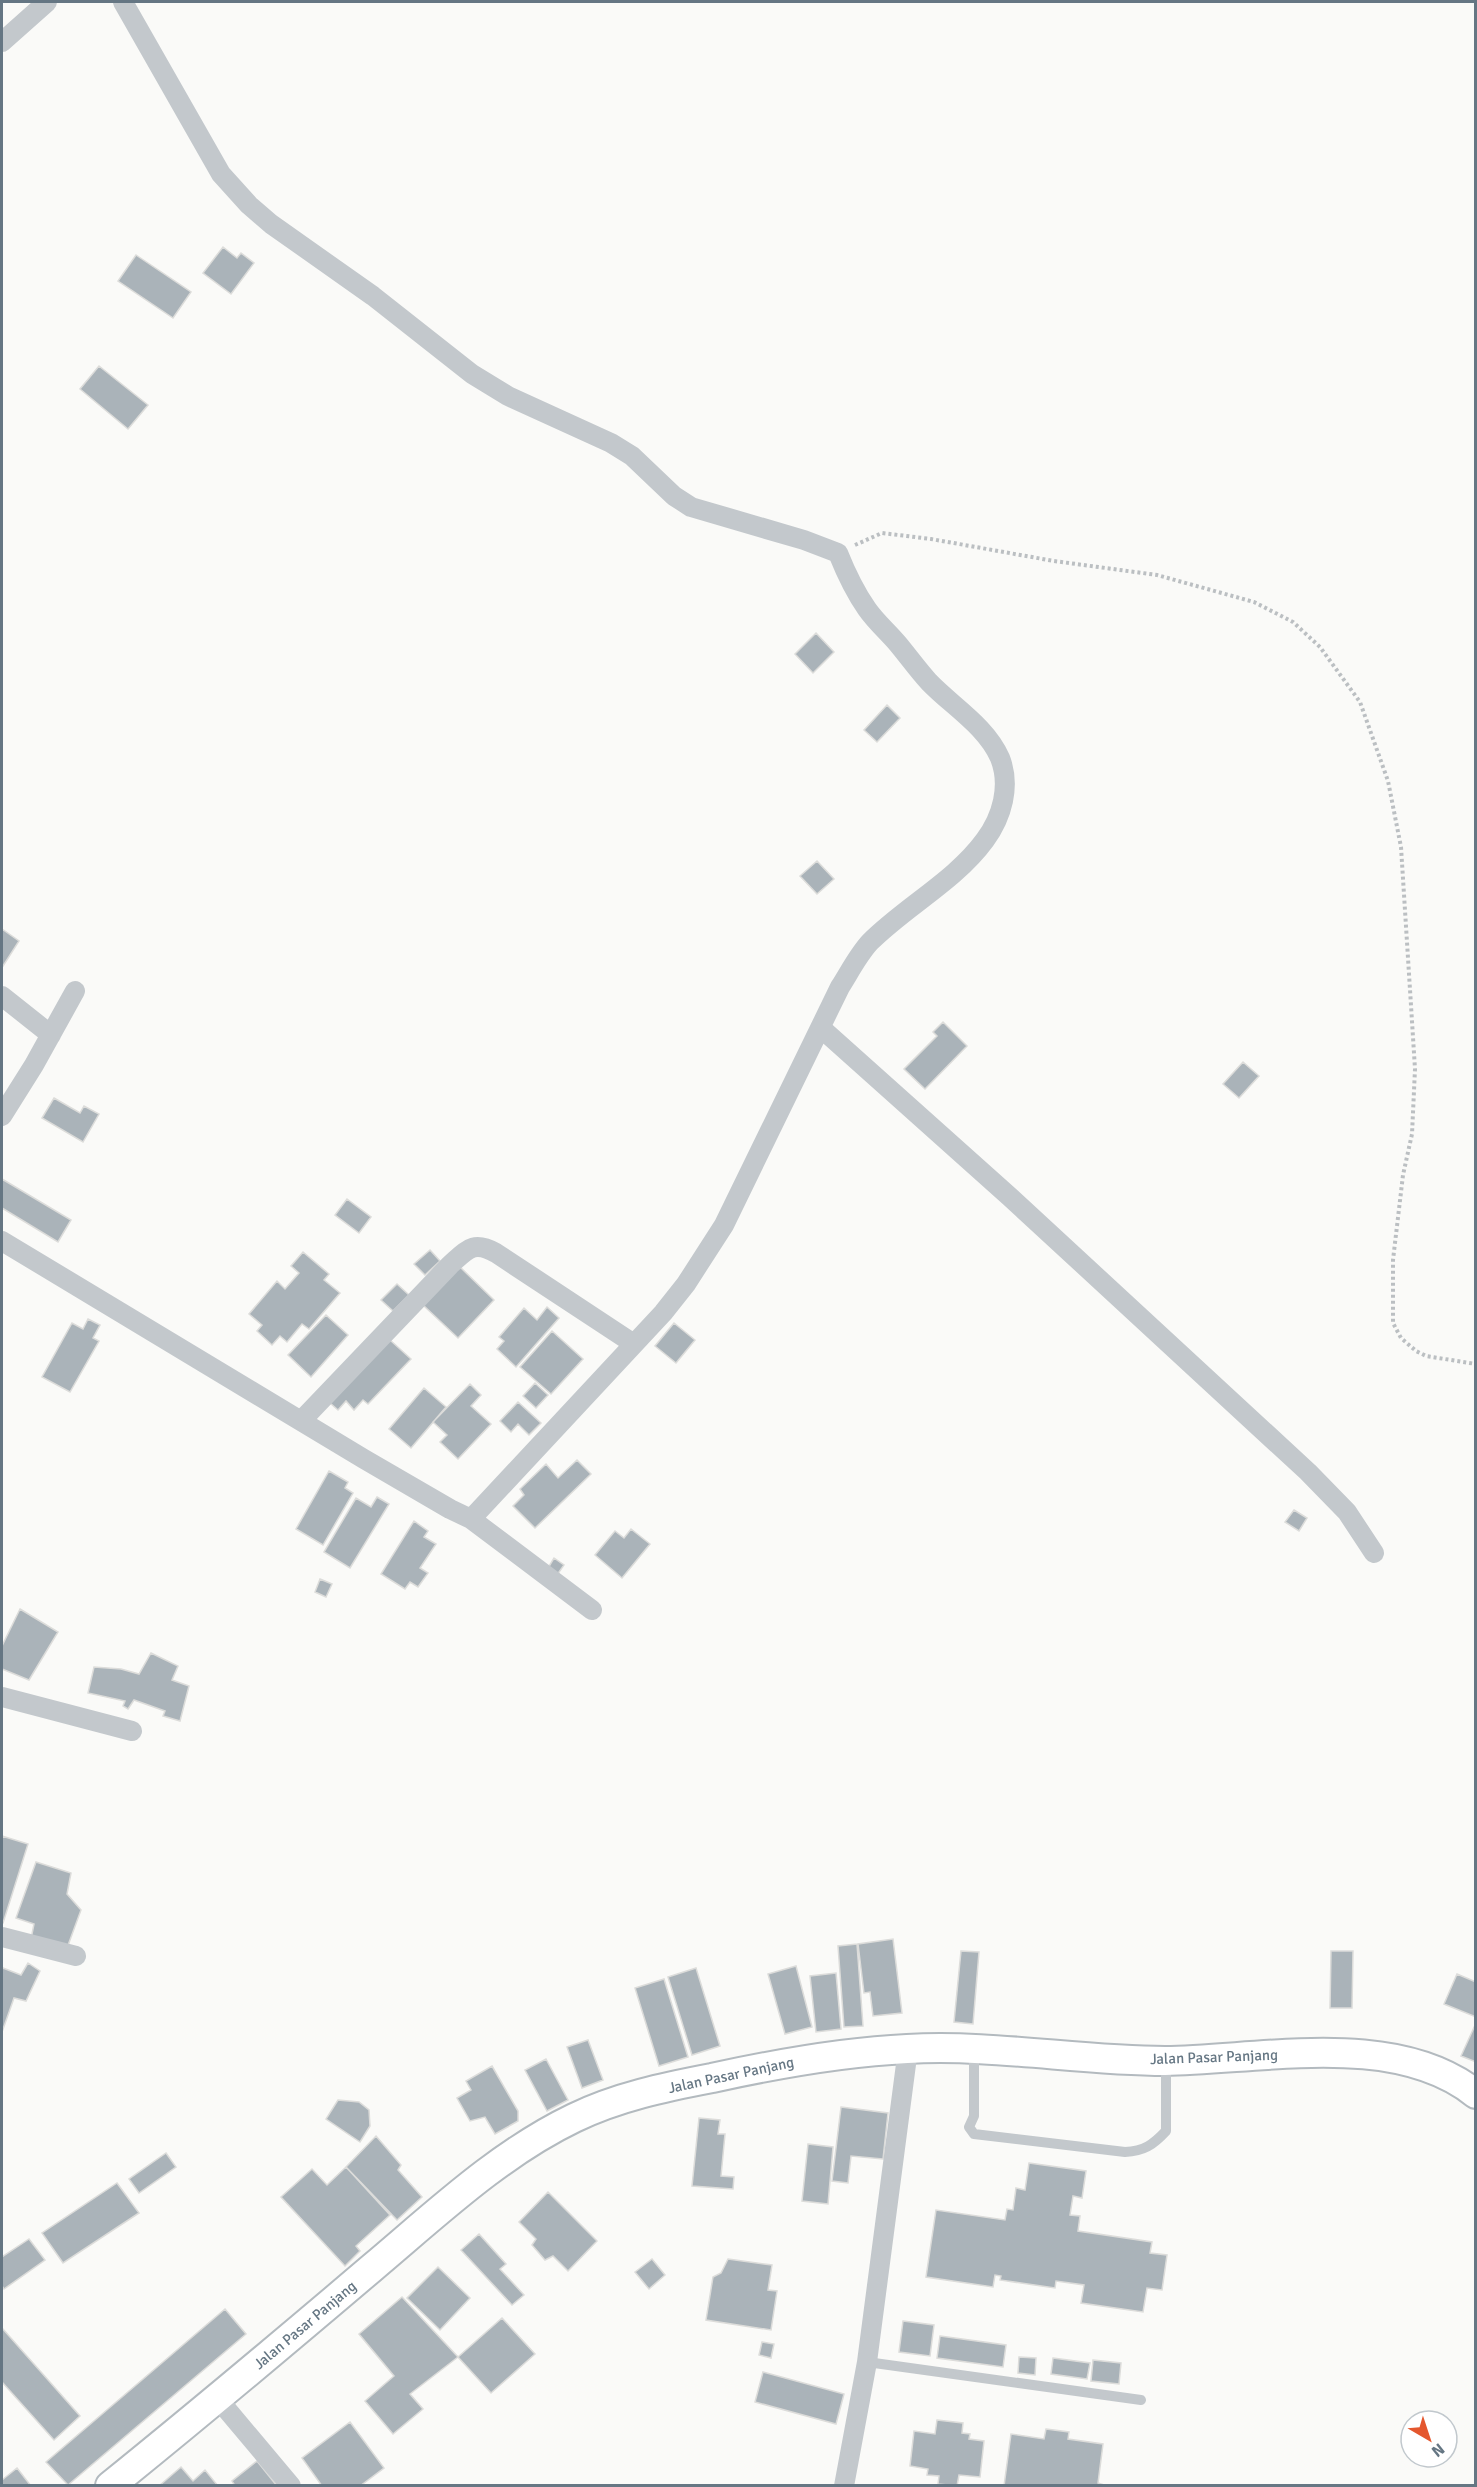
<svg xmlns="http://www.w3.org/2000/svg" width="1477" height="2487" font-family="Signika,sans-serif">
<rect width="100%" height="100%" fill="#fafaf8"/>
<path fill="#aab3b9" stroke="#dcdcda" stroke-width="1.5" d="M223,247L237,258L241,253L254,263L231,294L203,273Z
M136,255L191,292L173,318L118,281Z
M99,366L148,405L128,429L80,389Z
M816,633L834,652L813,673L795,654Z
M887,705L900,718L877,742L864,730Z
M817,861L834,879L817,894L800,876Z
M2,929L19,941L3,966L2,965Z
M943,1022L967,1046L925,1089L904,1069L937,1036L933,1032Z
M1243,1062L1259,1076L1239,1098L1223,1084Z
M54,1098L80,1113L84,1106L99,1114L83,1142L42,1118Z
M2,1179L71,1220L58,1242L2,1208Z
M347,1199L371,1217L359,1233L335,1215Z
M430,1250L440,1261L425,1275L414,1264Z
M303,1252L329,1274L324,1280L340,1293L309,1329L302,1324L287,1342L280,1336L272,1345L257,1331L262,1325L249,1314L277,1281L285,1289L299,1273L291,1266Z
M460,1267L494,1300L458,1338L423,1305Z
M397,1284L409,1295L393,1311L381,1300Z
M547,1307L559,1318L516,1367L497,1349L504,1341L499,1337L524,1308L537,1320Z
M326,1315L348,1335L311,1377L288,1355Z
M88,1319L100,1325L93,1338L99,1341L70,1392L42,1377L72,1323L83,1329Z
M674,1323L695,1340L676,1363L655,1346Z
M552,1331L583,1359L551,1394L520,1367Z
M390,1340L411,1359L368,1404L363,1400L354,1410L346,1401L338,1410L330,1403Z
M535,1383L548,1395L536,1408L523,1396Z
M470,1384L481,1395L471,1406L491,1424L458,1459L440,1442L447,1435L433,1422Z
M424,1388L446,1407L411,1448L389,1429Z
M518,1402L541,1423L529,1435L518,1424L511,1432L500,1421Z
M577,1460L591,1474L535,1528L513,1506L524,1495L520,1489L546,1464L558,1478Z
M329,1471L348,1482L345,1488L353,1493L323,1545L296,1529Z
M377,1497L389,1504L350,1568L324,1552L356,1498L371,1507Z
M1294,1510L1307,1518L1299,1531L1285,1522Z
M414,1521L428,1531L424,1537L436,1544L420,1568L428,1573L418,1587L410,1582L405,1589L381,1574Z
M631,1529L650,1544L622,1578L595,1555L615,1531L624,1538Z
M554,1558L564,1565L557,1575L548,1568Z
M320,1579L332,1584L326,1597L315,1592Z
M20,1609L58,1632L29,1680L2,1669V1646Z
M151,1653L178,1666L172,1680L189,1686L180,1721L163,1716L165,1711L134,1700L128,1709L123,1706L125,1701L88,1693L94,1667L121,1669L139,1674Z
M2,1836L28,1844L3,1923H2Z
M36,1862L71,1873L67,1894L81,1910L67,1948L31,1939L34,1924L16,1918Z
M893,1939L902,2013L873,2016L870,1992L864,1993L858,1944Z
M857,1944L863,2026L844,2027L838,1946Z
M961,1951L979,1952L973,2024L954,2022Z
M1331,1951H1353L1352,2008H1330Z
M28,1963L40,1971L26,2001L14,1998L2,2032V1970L3,1968L21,1975Z
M796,1966L812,2027L785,2034L768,1974Z
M696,1968L720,2046L692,2055L668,1977Z
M836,1973L841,2029L816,2032L810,1976Z
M1457,1974L1476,1982V2017L1444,2004Z
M664,1979L688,2057L659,2066L635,1988Z
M1476,2023V2062L1461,2056Z
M588,2040L603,2080L582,2088L567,2047Z
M546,2059L568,2100L547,2111L525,2070Z
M492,2066L518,2111V2121L495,2134L485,2117L470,2121L457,2098L471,2090L466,2081Z
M338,2100L359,2102L369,2110L370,2126L360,2142L326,2119Z
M841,2107L888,2113L883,2159L851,2156L848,2183L832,2181Z
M699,2118L720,2120L718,2134H725L721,2176L734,2177L733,2189L692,2186Z
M376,2136L401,2165L398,2170L422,2197L397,2220L346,2167Z
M808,2144L833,2147L828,2204L802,2201Z
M166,2153L176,2167L139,2193L129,2179Z
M1029,2163L1086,2171L1082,2198L1073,2196L1070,2215L1080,2216L1078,2231L1152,2242L1150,2253L1167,2255L1162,2290L1147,2288L1143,2312L1081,2303L1084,2285L1056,2281L1055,2288L1000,2280L1001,2276L995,2275L993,2287L926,2277L936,2210L1005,2220L1007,2209L1013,2210L1016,2188L1025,2190Z
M346,2167L390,2215L356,2246L360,2251L345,2266L281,2197L312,2169L327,2185Z
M117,2183L139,2213L63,2263L42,2233Z
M548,2192L597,2241L568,2271L553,2256L545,2260L532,2245L536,2239L519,2222Z
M479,2234L506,2264L500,2269L524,2295L512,2305L461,2250Z
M29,2239L45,2260L4,2289L2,2286V2257Z
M652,2259L665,2275L649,2289L635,2272Z
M728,2259L772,2265L768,2290L777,2291L771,2330L706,2320L713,2277L721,2273Z
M438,2267L470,2298L440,2330L407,2298Z
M402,2297L458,2357L410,2394L423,2409L393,2434L365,2401L394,2376L359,2334Z
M225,2309L246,2334L68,2485L46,2462Z
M502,2318L535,2354L491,2393L458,2357Z
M903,2321L934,2325L930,2356L899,2352Z
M2,2328L80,2416L54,2440L2,2382Z
M940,2336L1006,2345L1003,2367L937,2358Z
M762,2342L774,2344L771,2358L759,2355Z
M1019,2357L1036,2358L1035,2375L1018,2373Z
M1053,2358L1090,2363L1087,2379L1051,2374Z
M1093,2360L1121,2363L1119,2384L1091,2381Z
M763,2372L844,2394L836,2424L755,2402Z
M937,2420L963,2423L962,2433L970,2434L969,2439L984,2441L980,2477L959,2475L957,2486L938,2484L939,2476L927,2475L928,2469L910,2466L914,2431L935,2434Z
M350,2422L384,2468L360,2486H322L302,2458Z
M1046,2429L1069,2432L1068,2439L1103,2444L1098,2483L1107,2486H1004L1011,2434L1044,2439Z
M257,2461L277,2486H235L232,2481Z
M181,2467L193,2481L205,2470L218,2486H159Z
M17,2468L31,2486H2V2480Z"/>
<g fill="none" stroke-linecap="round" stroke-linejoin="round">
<g stroke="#b3babf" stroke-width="32">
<path id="secondary" d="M110,2486C199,2414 286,2341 373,2267C436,2214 499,2154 574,2118C617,2097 665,2087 712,2078C776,2064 841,2052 907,2049C994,2044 1079,2061 1165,2061C1261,2060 1395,2029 1476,2094"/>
</g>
<path stroke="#bbbfc2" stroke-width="4" stroke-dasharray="3 3" stroke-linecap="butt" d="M855,545L882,533L931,539L1054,561L1157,575L1254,602L1293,622L1320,647L1360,702L1388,781L1401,847L1415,1069L1412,1134L1403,1175L1393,1260V1323L1401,1338L1416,1351L1426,1356L1476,1364"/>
<path stroke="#c3c8cc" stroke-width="10" d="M974,2049V2116L969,2127L974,2134L1125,2152C1144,2151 1153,2145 1166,2131V2061
M867,2362L1141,2400"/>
<path stroke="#c3c8cc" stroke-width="20" d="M2,42L47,2
M2,996L51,1035
M821,1028L1010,1197L1308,1472L1347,1512L1374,1553
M2,1116L34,1065L75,991
M2,1241L364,1459L450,1509L471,1519L663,1313L686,1284L724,1225L840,987C849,973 858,955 870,942C906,906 955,881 985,840C1002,817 1011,786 1000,758C986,726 952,706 929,682C918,670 908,656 898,644C888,632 876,622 867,609C855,592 846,573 838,553L804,540L691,507L674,496L632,456L611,443L508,396L472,374L373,296L271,224L249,205L221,174L123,2
M301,1421L450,1265C467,1250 473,1240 496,1253L634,1344
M471,1519L592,1610
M2,1697L132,1731
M2,1937L76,1956
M218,2399L291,2486
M844,2486L867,2362L908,2049"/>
<use href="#secondary" stroke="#fff" stroke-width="28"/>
</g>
<g text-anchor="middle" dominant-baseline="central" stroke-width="6" stroke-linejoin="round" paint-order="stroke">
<g font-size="15" fill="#657683" stroke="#fff">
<text transform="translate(1214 2057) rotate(-2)">Jalan Pasar Panjang</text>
<text transform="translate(731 2075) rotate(-12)">Jalan Pasar Panjang</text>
<text transform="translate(305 2325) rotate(-40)">Jalan Pasar Panjang</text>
</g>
</g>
<rect width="1477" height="2487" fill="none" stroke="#657683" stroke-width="6"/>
<g transform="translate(1429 2439) rotate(141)"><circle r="28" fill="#ffffff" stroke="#c1c8cd" stroke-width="1.5"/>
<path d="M0-4.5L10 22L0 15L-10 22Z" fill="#e4572e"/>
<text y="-9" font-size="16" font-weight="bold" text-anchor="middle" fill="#657683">N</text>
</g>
</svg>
